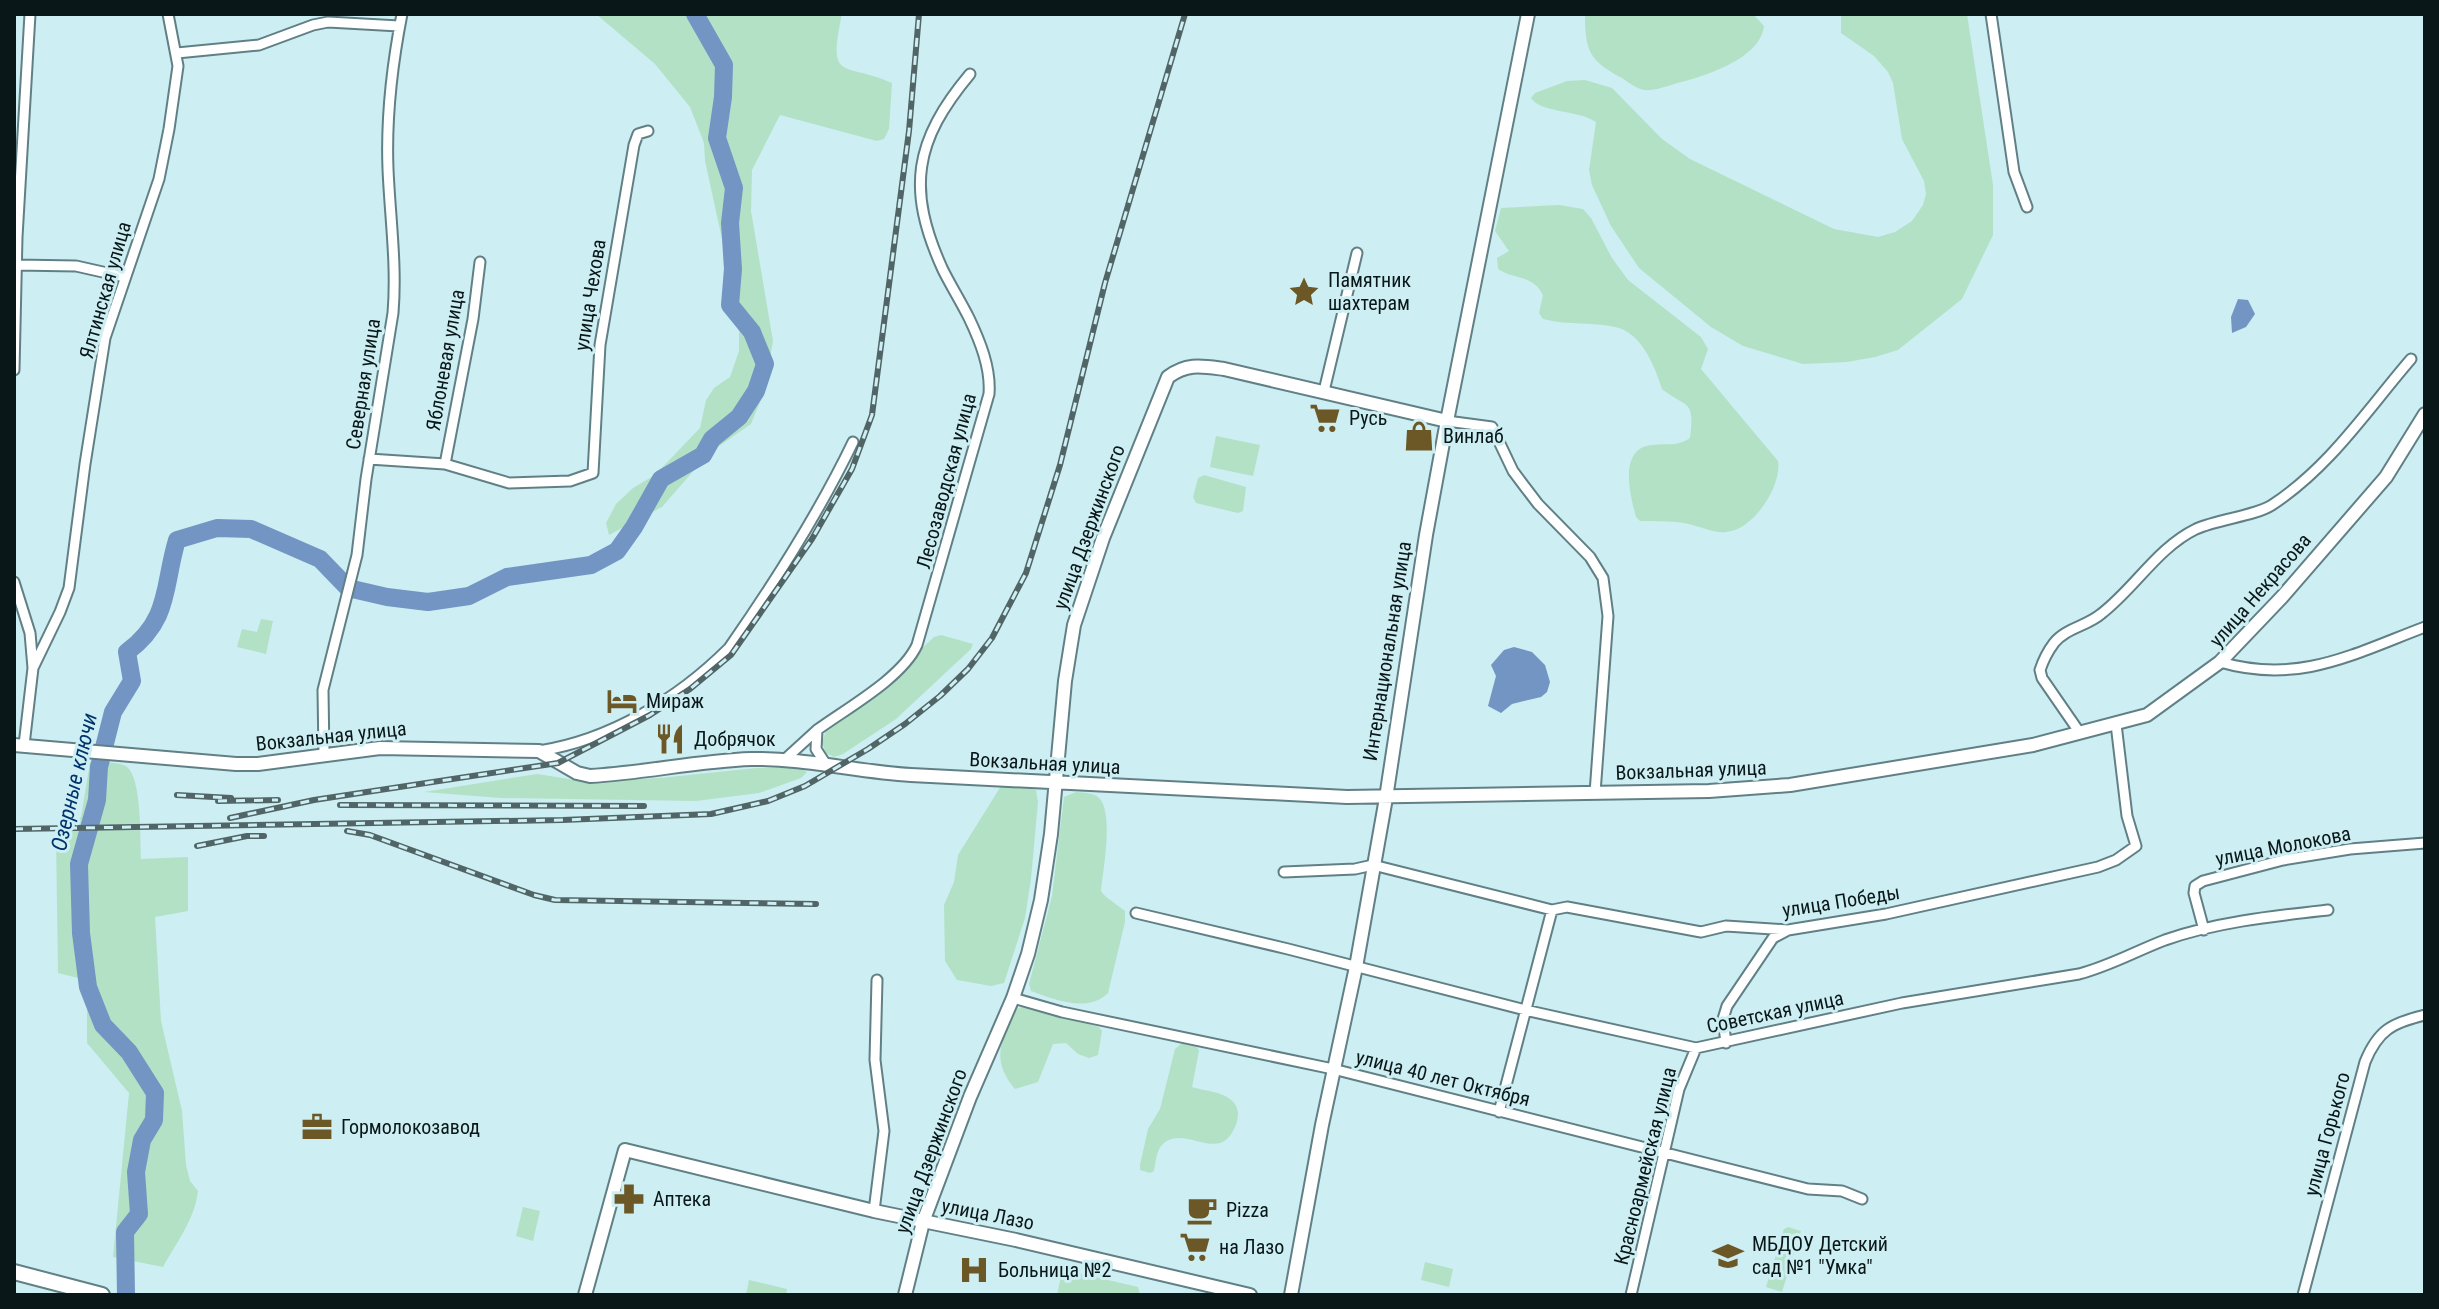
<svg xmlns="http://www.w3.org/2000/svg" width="2439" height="1309" font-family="'Roboto Condensed',sans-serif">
<rect width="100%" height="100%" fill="#cdeef3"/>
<path fill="#b3e1c6" d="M596,14H842C827,84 843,61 892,83L889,129L884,139L877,141L780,115L752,170L751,211L773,341L764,392L751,424L709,453L662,507L609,535L606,523L616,504L633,488L655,475L700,428L706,400L714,388L730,377L739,351V331L723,283L726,257L705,161L704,143L690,107L655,64Z
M1585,14H1753L1764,26C1760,60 1702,77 1674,84C1666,87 1652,91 1644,90C1637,89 1628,82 1622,78C1589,61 1585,50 1585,14Z
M1841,14H1967L1993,185V235L1962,299L1898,350L1875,357L1847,362L1803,364L1743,346L1711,327L1639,268L1611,226L1592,185L1589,170L1596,122C1579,110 1540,113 1531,98L1535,93L1567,81L1585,80L1612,88L1662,139L1690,159L1834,229L1878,237L1895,232L1912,221L1923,205L1926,194L1924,181L1902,139L1893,83L1888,72L1874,56L1841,33Z
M1559,205L1583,209L1591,218L1612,258L1628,280L1701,337L1708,349L1701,369L1778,461C1782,486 1754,529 1727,532C1713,534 1698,525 1684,523C1670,521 1654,521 1640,521L1636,517C1630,495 1618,448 1652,445C1667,443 1677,447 1690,438C1695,398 1687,409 1662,389C1655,367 1643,336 1619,328C1596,321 1568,326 1543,319L1539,313L1543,295C1533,274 1514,280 1498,269L1497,258L1509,251L1495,231L1501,208Z
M1216,436L1260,445L1253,476L1210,467Z
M1204,475L1246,487L1243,511L1238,513L1196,503L1193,497L1198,478Z
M261,619L273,621L266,654L237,647L242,629L257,632Z
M941,635L973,644L971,649L896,719L843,754L834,757L826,753L822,743L828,724L887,681L934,637Z
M90,762C100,763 119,761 127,767C142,779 140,839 141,859L188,857V911L155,917L161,1021L182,1111L186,1165L190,1181L198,1191C195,1219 176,1243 163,1267L113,1257L129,1093L87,1043V1000L78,978L58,973L56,837L81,817Z
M756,768H800L807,772L801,778L759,793L696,801L501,798L424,792L537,774L582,781L660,778Z
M1011,785L1036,790L1038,802L1031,879L1025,918L1004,983L991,986L957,980L945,961L944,905L954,882L958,855L1001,786Z
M1076,792C1084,793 1093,792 1099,798C1114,812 1103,871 1101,891L1105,896L1125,911V922L1108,993C1088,1013 1055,1000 1031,991L1029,984L1052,896L1064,797Z
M1024,1006L1099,1027L1102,1031L1098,1055L1089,1058L1078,1054L1066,1043L1053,1044L1038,1082L1015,1089C990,1060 1002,1040 1014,1010Z
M1182,1043L1197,1047L1199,1051L1192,1087C1208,1092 1236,1092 1238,1113C1238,1119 1236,1127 1233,1131C1217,1161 1187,1127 1165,1142C1156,1149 1156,1161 1154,1171L1150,1173L1140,1170V1165L1148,1129L1160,1109L1175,1049Z
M523,1207L540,1211L533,1241L516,1236Z
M1788,1227L1801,1231L1782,1292L1766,1287L1784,1229Z
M1425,1262L1453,1269L1449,1287L1421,1280Z
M1065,1270L1138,1287L1140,1295H1057L1061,1276Z
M749,1280L787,1289L786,1295H746Z"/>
<path fill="#7295c3" d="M2238,299L2248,300L2255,314L2246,327L2232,333L2231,317Z
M1514,647L1532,652L1545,665L1550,682L1547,692L1541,697L1512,704L1501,713L1488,706L1496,676L1491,665L1504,650Z"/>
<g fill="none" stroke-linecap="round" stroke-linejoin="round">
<path stroke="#7295c3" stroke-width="18" d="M126,1295L125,1232L139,1214L136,1172L142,1140L154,1120L155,1093L129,1052L103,1025L88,987L81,933L79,864L97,800L99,767L113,712L132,681L127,652C171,619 163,586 177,540L217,528L251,529L320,559L348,588L387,597L428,602L469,596L507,577L591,565L617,551L634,527L661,479L703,455L712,439L739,417L756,391L765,364L752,332L730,305L733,269L730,223L734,188L717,138L723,97L724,65L695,14"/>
<g stroke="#618085" stroke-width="13">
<path id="street" d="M1991,14L2014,172L2027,207
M177,53L259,45L313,25L328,22L399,26
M17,265L76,266L125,277
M14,370L17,237L30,14
M1324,391L1357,253
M1447,421L1492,427L1513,471L1525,487L1538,504L1590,557L1603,578L1608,616L1595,793
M369,459L445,464L509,483L570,481L593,473L600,345L634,145L638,134L648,131
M445,464L473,319L480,262
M14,582L30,633L33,668L24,745
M2220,662C2299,685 2353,654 2425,627
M33,668L60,612L69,588L85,464L105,338L159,179L169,129L178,66L168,14
M2080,733L2042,678L2040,670C2043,661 2048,651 2054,643C2066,628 2087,626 2101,614C2135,588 2157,548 2196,529C2218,519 2255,516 2272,505C2330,467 2367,410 2411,359
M539,751C610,740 678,699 729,648C775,582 818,515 853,442
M324,756L323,690L357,555L366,479L393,313C397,265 390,217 388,169C386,117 392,65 402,14
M783,761L817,730
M827,766L816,749L817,730C847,708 902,678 917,645L989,394C991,368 980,341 969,318C961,302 951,286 943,270C906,189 914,141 970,74
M1284,872L1355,869L1373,865L1552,910L1567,907L1701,932L1726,926L1788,930L1886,914L2098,867L2116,860L2136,846L2127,816L2116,724
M1136,913L1288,949L1525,1010L1696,1048L1902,1003L2079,974C2110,966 2136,951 2165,940C2216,922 2274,916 2328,910
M2204,930L2194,893L2195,886L2203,881L2283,860L2350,849L2425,843
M1013,998L1062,1012L1333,1069L1808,1189L1842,1191L1862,1199
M1726,1043L1723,1019L1727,1006L1773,938L1788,930
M1499,1112L1552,910
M874,1211L884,1131L875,1060L877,980
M1631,1295L1679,1089L1696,1048
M2303,1295L2365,1062C2378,1030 2392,1023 2425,1015"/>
</g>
<g stroke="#618085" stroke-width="16">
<path id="secondary" d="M14,745L236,764H258L380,748L539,751L577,773L590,776C644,773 697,761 751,759C805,758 858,772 911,775L1347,797L1709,791L1790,785L2033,745L2147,715L2220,662L2282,597L2386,477L2425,414
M585,1295L625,1150L874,1211L1016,1240L1250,1295
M905,1295L923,1222L970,1097L1013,998L1028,954L1041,900L1051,834L1065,681L1074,625L1103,538L1168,377C1187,363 1201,366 1224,369L1447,421
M1291,1295L1322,1125L1356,967L1386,798L1426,535L1447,421L1528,14"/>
</g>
<g stroke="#618085" stroke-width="18">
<path id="primary" d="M14,1272L102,1295"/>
</g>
<use href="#street" stroke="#fff" stroke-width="9"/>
<use href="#secondary" stroke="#fff" stroke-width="12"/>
<use href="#primary" stroke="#fff" stroke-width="14"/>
<g stroke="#516567" stroke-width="6">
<path id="rail" d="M177,795L231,798
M218,801L278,800
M340,805L644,806
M230,818L314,800L558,763L650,715L690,689L731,655L812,539L852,469L872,415L909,131L919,14
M14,829L563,820L711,814L768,801L805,786L868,749L905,724L940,696L968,669L992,638L1026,573L1060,465L1105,283L1185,14
M347,831L370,835L534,895L555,900L816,904
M197,846L247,836H264"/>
</g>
<use href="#rail" stroke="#cdeef3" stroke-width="3" stroke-dasharray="9" stroke-linecap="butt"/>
</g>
<defs>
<g id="sight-bare" transform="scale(2.4)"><path d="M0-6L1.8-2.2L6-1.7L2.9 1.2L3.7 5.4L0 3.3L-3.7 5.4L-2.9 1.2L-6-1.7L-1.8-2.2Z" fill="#6c5827" stroke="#cdeef3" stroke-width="2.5" paint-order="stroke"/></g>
<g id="supermarket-bare" transform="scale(2.4)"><path d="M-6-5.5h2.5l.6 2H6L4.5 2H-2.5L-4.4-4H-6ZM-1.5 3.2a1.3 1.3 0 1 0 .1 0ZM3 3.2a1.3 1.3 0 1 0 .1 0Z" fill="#6c5827" stroke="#cdeef3" stroke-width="2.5" paint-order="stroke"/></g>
<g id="shop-bare" transform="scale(2.4)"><path d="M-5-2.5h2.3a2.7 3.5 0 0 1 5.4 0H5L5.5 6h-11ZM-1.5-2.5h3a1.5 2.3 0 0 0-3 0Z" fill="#6c5827" stroke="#cdeef3" stroke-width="2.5" paint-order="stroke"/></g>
<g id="hotel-bare" transform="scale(2.4)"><path d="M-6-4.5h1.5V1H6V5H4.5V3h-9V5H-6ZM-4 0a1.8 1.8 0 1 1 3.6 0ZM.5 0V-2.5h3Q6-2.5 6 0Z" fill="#6c5827" stroke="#cdeef3" stroke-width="2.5" paint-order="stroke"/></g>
<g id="restaurant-bare" transform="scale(2.4)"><path d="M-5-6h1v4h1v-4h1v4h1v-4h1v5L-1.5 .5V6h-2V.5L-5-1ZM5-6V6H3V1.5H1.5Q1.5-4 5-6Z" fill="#6c5827" stroke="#cdeef3" stroke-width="2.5" paint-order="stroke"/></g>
<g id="office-bare" transform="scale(2.4)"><path d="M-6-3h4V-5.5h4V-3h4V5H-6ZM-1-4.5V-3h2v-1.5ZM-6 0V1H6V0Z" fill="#6c5827" stroke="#cdeef3" stroke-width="2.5" paint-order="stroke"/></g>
<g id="pharmacy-bare" transform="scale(2.4)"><path d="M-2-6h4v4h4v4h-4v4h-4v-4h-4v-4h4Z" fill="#6c5827" stroke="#cdeef3" stroke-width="2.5" paint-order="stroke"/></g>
<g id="cafe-bare" transform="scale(2.4)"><path d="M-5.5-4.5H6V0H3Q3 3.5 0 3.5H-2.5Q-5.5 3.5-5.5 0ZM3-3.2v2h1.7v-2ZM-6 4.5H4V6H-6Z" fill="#6c5827" stroke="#cdeef3" stroke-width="2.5" paint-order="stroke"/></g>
<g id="school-bare" transform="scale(2.4)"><path d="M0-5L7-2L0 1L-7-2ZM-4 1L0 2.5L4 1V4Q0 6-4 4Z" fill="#6c5827" stroke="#cdeef3" stroke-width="2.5" paint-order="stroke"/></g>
<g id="hospital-bare" transform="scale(2.4)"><path d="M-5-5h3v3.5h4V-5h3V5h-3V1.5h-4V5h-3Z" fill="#6c5827" stroke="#cdeef3" stroke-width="2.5" paint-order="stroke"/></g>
</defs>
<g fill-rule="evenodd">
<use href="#sight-bare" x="1304" y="292"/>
<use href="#supermarket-bare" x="1325" y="418"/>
<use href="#shop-bare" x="1419" y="436"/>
<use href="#hotel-bare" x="622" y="701"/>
<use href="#restaurant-bare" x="670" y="739"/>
<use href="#office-bare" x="317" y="1127"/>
<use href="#pharmacy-bare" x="629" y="1199"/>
<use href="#cafe-bare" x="1202" y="1210"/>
<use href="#supermarket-bare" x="1195" y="1247"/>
<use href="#school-bare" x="1728" y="1256"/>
<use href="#hospital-bare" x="974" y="1270"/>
</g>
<g text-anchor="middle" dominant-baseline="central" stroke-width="6" stroke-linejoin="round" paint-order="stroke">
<g font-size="20" fill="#0a1718" stroke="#cdeef3" text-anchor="start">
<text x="1328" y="280">Памятник<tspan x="1328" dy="23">шахтерам</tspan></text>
<text x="1349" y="418">Русь</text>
<text x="1443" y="436">Винлаб</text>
<text x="646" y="701">Мираж</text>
<text x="694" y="739">Добрячок</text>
<text x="341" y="1127">Гормолокозавод</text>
<text x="653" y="1199">Аптека</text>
<text x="1226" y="1210">Pizza</text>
<text x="1752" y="1244">МБДОУ Детский<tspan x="1752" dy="23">сад №1 "Умка"</tspan></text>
<text x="1219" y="1247">на Лазо</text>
<text x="998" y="1270">Больница №2</text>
</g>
<g font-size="20" fill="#0a1718" stroke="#cdeef3">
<text transform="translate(105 290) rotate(-74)">Ялтинская улица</text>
<text transform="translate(590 295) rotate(-81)">улица Чехова</text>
<text transform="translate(445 360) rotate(-80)">Яблоневая улица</text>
<text transform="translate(363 384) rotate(-81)">Северная улица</text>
<text transform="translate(946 481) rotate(-75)">Лесозаводская улица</text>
<text transform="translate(1089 527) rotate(-70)">улица Дзержинского</text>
<text transform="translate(2260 590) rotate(-49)">улица Некрасова</text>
<text transform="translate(1387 651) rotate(-81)">Интернациональная улица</text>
<text transform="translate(331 736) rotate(-6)">Вокзальная улица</text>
<text transform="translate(1045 763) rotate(3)">Вокзальная улица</text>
<text transform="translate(1691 770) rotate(-2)">Вокзальная улица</text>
<text transform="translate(2283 846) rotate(-11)">улица Молокова</text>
<text transform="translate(1841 901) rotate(-9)">улица Победы</text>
<text transform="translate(1775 1012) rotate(-12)">Советская улица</text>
<text transform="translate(1443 1078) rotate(14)">улица 40 лет Октября</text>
<text transform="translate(2327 1134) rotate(-75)">улица Горького</text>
<text transform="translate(931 1151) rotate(-70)">улица Дзержинского</text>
<text transform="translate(1645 1166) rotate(-76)">Красноармейская улица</text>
<text transform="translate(988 1214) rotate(11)">улица Лазо</text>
</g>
<g font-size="22" font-style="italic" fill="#00346c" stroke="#cdeef3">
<text transform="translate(74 782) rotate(-77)">Озерные ключи</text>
</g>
</g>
<rect width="2439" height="1309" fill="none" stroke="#0a1718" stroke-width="32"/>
</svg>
